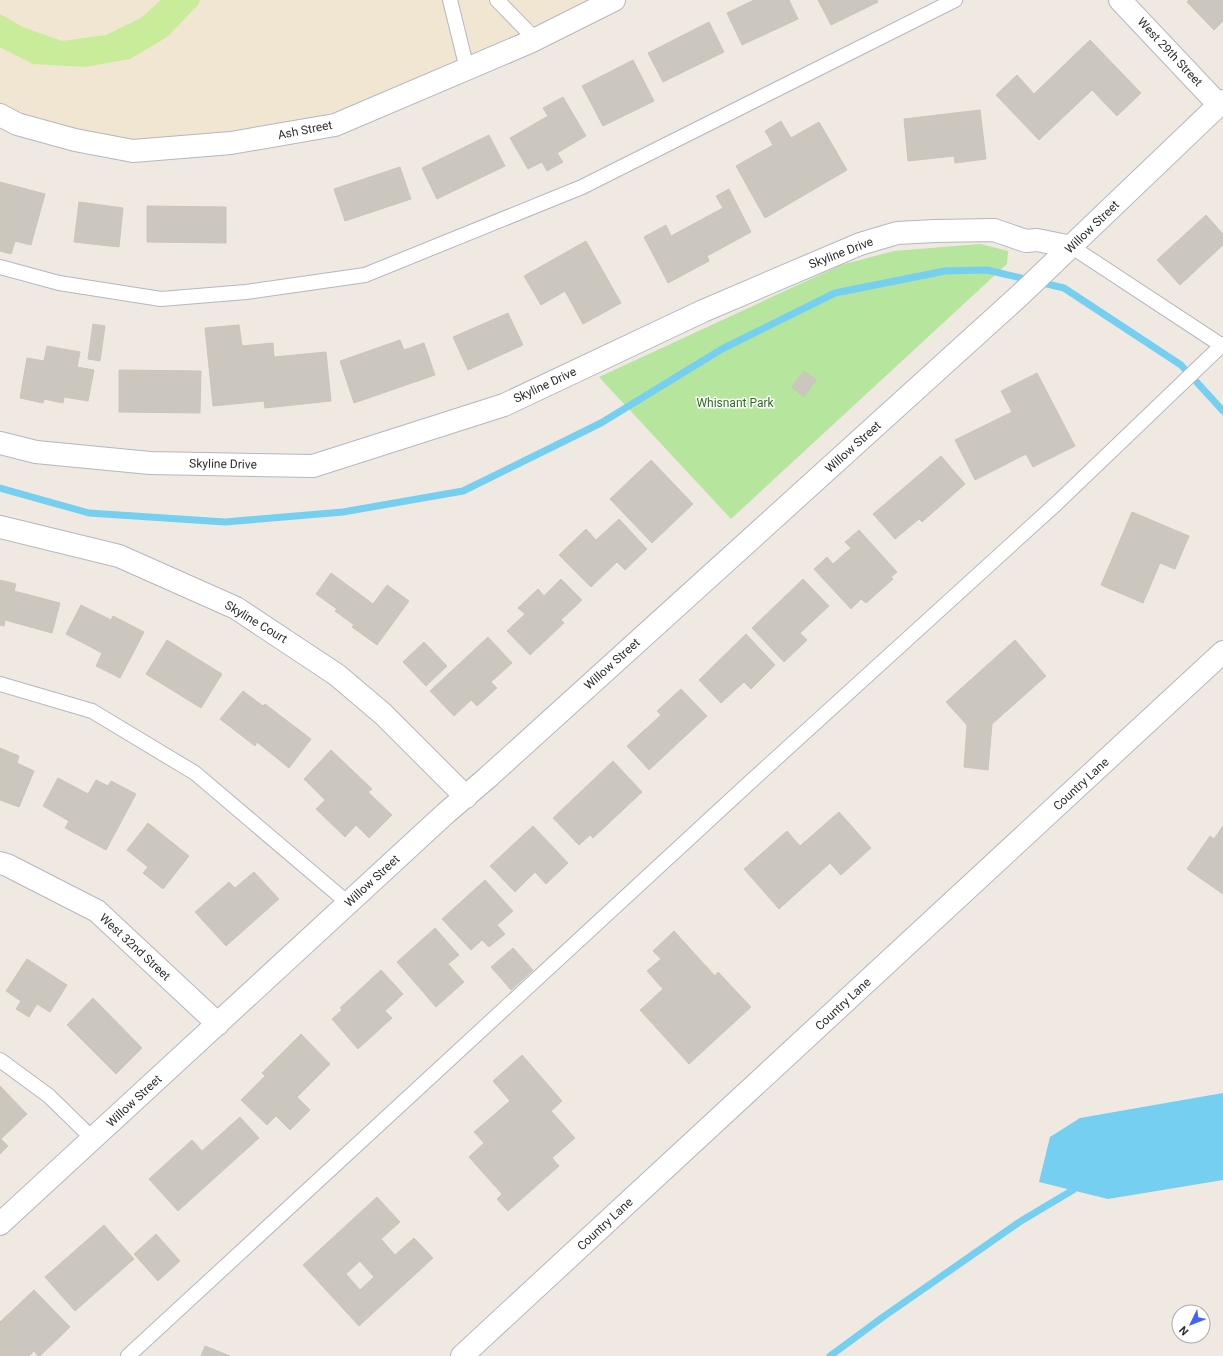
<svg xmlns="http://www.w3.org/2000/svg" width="1223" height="1356" font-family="Roboto,sans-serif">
<rect width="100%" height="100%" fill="#efe9e1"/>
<path fill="#f0e6d1" d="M0,0H614L335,125L133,151L0,115Z"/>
<path fill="#b6e59e" d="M980,244L1008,251L1007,264L731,519L599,377L841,265L894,251Z"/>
<path fill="#c9ec9a" d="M161,0H200L198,5L167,37L130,59L85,67L33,64L0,47V14L23,27L62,41L106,35L141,18Z"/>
<path fill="#75cff0" d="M1223,1093V1180L1108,1199L1039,1182L1050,1137L1080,1118Z"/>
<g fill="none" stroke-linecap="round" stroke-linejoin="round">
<path stroke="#75cff0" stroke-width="7" d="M0,488L89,513L225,522L343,512L463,491L601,423L722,349L835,293L945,271L987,270L1064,288L1181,365L1223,411
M830,1356L883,1317L1021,1221L1073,1190"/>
</g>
<path fill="#cbc7bf" stroke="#cbc5ba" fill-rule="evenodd" d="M754,0H789L798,19L742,45L727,13Z
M818,0H877L878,2L831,25Z
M1189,0H1223V21L1214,30L1187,2Z
M709,22L724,52L663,82L648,53Z
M1090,40L1141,93L1117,116L1092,90L1039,140L996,95L1017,75L1034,94Z
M633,60L654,101L603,126L582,86Z
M563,97L586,136L557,153L563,162L547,171L542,162L528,169L510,138L548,116L543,108Z
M980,110L986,159L955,163L954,156L908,161L904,119Z
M781,121L791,138L819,122L847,170L765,218L736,166L773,145L765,131Z
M489,135L505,166L437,199L422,168Z
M400,167L411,199L345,221L334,189Z
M0,182L45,194L31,245L15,241L11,254L0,251Z
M729,189L751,232L707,256L709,261L668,283L644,237L666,225L671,236L723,208L716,196Z
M79,202L123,208L119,247L74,242Z
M147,206L226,207V243L147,242Z
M1206,215L1223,234V245L1180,285L1157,260Z
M586,241L621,303L583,324L565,291L541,305L524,276Z
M508,313L523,345L468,370L453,337Z
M93,324L105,326L100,361L88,359Z
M239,325L242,346L273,343L274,357L326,352L331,401L265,408L264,401L213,406L205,328Z
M400,340L404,350L424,343L435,375L354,403L340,361Z
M47,346L80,352L77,367L94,370L88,401L64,397L63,403L44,399L43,403L20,398L27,358L44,361Z
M119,370L201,371L200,413L119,412Z
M804,371L816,380L804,397L792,387Z
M1037,373L1075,446L1033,467L1026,454L975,480L955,440L1012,412L1001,391Z
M941,456L965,484L922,522L919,519L895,539L873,514Z
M651,460L693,504L652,543L610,499Z
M1132,512L1189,536L1175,569L1160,563L1143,603L1101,585Z
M619,519L647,549L625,570L617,562L591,587L559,555L586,529L596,540Z
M859,530L897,572L891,577L893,579L866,603L861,599L851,609L814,569L827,557L833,564L851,548L845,542Z
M331,573L373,604L387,585L409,601L377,645L352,627L354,625L335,611L337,609L316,594Z
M561,579L582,600L561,620L564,623L530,655L507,631L525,614L518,608L538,589L544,596Z
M803,579L829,606L800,633L807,640L784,662L752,628Z
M0,580L16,584L14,591L60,603L52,633L5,620L4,626L0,625Z
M81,605L111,620L113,616L144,632L120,678L96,666L102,653L66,634Z
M746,634L775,665L751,689L744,682L721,703L699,680Z
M488,637L512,663L491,682L497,688L477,706L471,700L454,716L430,691Z
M167,640L222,674L201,708L146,674Z
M1015,640L1046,676L992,724L988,770L964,767L967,725L946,702Z
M424,642L447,666L426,686L403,662Z
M681,689L707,716L649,770L627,746L661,715L657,711Z
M243,691L263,706L265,704L311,739L289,768L257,742L255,746L220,719Z
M0,748L19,756L17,763L34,771L19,807L0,800Z
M331,750L372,789L368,792L392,815L369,838L356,825L345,837L316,809L325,800L304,779Z
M613,761L642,792L593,838L590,835L579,845L553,818Z
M58,778L88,794L96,780L108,786L111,781L136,794L106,850L65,828L69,821L43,806Z
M839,812L871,848L841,875L830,863L779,909L744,869L787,831L800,846Z
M148,823L189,856L163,889L143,873L148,867L127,850Z
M533,826L568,863L546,884L535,872L515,892L490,866Z
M1223,826V894L1187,869L1210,836L1214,839Z
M254,872L279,899L226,946L195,912L229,882L235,888Z
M485,880L513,911L497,925L505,934L489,947L482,940L471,950L442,919Z
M435,928L459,955L448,964L464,982L436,1007L397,962Z
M674,931L715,976L718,972L751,1007L689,1064L640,1010L663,989L647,971L661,959L653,951Z
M513,948L533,970L511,990L491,967Z
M27,959L67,985L50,1012L37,1004L29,1017L16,1009L21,1001L6,991Z
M381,970L403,994L385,1011L392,1018L358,1049L332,1019L342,1010L340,1008Z
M93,998L142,1048L116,1074L67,1025Z
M301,1034L330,1064L297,1097L310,1110L290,1130L276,1116L267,1125L241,1100L265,1076L262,1073Z
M522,1055L562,1101L551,1111L575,1138L552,1158L559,1166L508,1211L497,1199L502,1194L469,1157L484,1143L474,1132L510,1101L493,1081Z
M0,1086L27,1114L1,1139L8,1146L0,1154Z
M240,1117L259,1138L178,1211L149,1179L192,1140L202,1151Z
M377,1197L400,1222L381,1239L395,1255L414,1238L433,1258L359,1326L303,1265ZM360,1261L374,1277L360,1290L346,1274Z
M104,1225L134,1259L75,1311L45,1277Z
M156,1234L180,1261L158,1281L134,1254Z
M34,1290L70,1327L40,1356H38L34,1351L29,1356H0V1322Z
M205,1346L230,1356H201Z"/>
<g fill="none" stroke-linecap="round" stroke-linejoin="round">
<g stroke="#b4b7c1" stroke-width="16">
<path id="lane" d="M450,0L467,69
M497,0L535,39
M1072,247L1221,345
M0,267L59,283L161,299L246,292L365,275L582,187L955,0
M0,684L92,711L195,773L348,903
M0,1060L49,1096L93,1139
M128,1356L748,784L1057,503L1223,344"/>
</g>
<g stroke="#b4b7c1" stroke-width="24">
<path id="street" d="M1120,0L1219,105
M0,115L17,124L75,140L133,151L231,143L335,125L530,42L614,0
M0,443L36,452L150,463L313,466L504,405L703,311L860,244L897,233L935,231L994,230L1026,241L1037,240L1072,247
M0,527L119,556L236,608L337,675L383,714L466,797
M0,863L7,865L97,911L218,1024
M0,1224L446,813L487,778L1019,296L1223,101
M462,1356L1223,652"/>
</g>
<use href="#lane" stroke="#fff" stroke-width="14"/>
<use href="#street" stroke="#fff" stroke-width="22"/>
</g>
<g text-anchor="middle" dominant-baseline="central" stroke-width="3" stroke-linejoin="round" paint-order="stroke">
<g font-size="12" fill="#2e2e2e" stroke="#fff">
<text transform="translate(1170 52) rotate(47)">West 29th Street</text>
<text transform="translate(305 130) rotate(-11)">Ash Street</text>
<text transform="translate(1092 227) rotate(-44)">Willow Street</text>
<text transform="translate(841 253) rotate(-21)">Skyline Drive</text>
<text transform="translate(545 385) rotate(-25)">Skyline Drive</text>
<text transform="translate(853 447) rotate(-42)">Willow Street</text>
<text transform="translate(223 464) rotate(1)">Skyline Drive</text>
<text transform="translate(256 622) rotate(31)">Skyline Court</text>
<text transform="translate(612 664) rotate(-42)">Willow Street</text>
<text transform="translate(1081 784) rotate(-43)">Country Lane</text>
<text transform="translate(372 881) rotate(-43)">Willow Street</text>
<text transform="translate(135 947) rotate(43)">West 32nd Street</text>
<text transform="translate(843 1004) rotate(-43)">Country Lane</text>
<text transform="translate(134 1101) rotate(-43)">Willow Street</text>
<text transform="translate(605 1224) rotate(-43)">Country Lane</text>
</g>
<g font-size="12" fill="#2c6e1b" stroke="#fff">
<text x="735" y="403">Whisnant Park</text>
</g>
</g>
<g transform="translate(1191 1324) rotate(227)"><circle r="19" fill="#ffffff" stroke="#ababab"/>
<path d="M0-3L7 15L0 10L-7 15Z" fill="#4264fb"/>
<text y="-6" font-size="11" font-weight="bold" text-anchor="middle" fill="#2e2e2e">N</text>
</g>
</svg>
